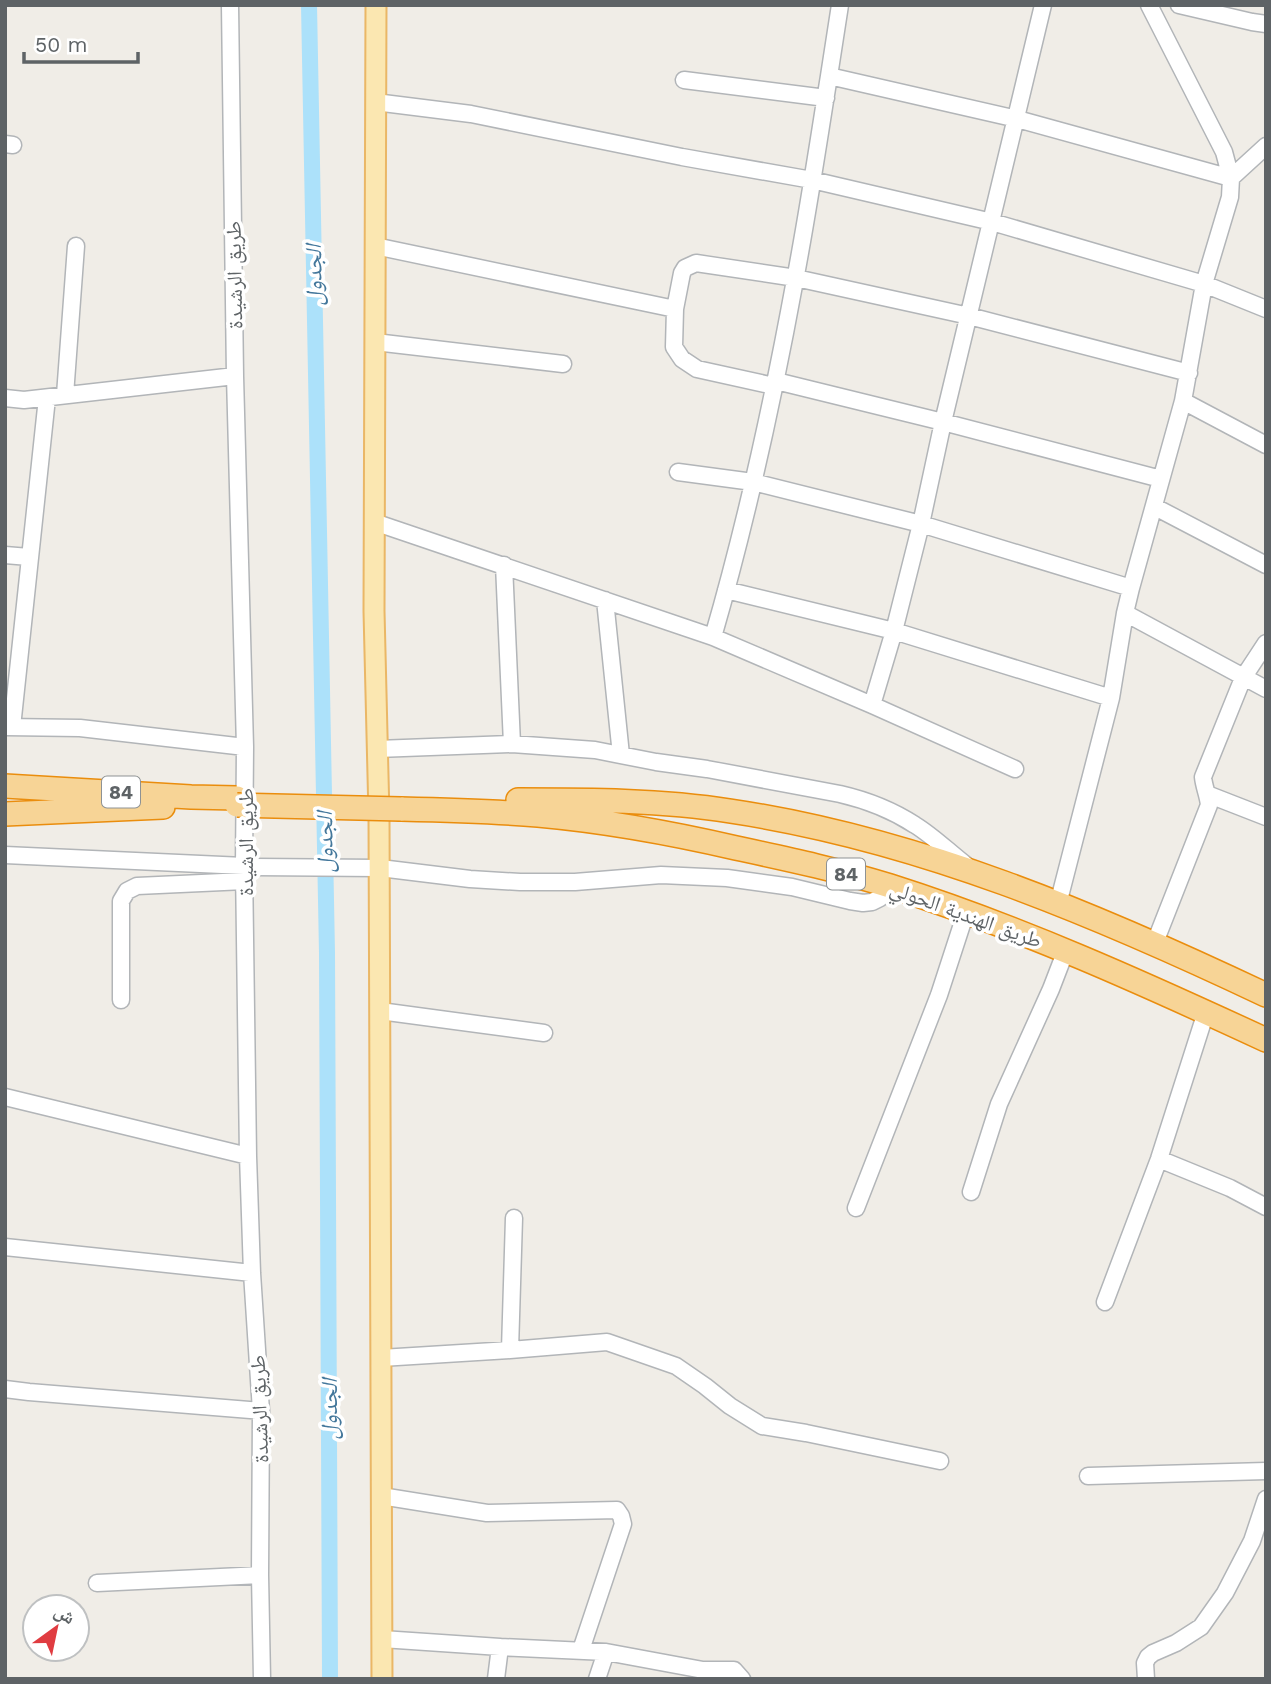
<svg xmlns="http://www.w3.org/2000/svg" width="1271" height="1684" font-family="'Work Sans','Noto Naskh Arabic',sans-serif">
<rect width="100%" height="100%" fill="#f0ede7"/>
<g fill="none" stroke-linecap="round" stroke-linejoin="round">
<path stroke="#ace1fa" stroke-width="16" d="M309,5L327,953L330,1679"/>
<g stroke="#b2b5b8" stroke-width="19">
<path id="minor" d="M230,5L235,376L245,747L244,866L248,1156L252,1273L261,1411L260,1575L262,1679
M1179,5L1252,22L1266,24
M829,76L840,5
M684,80L826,98
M375,102L471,114L682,157L812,180L992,222L1204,284L1266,309
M5,144L13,145
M1231,178L1266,146
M375,246L675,309
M375,342L563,364
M776,381L943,422L1161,479
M774,386L697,369L682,359L674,347L675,309L682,273L685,268L696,263L796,278L969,316L1189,373
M65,395L76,246
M5,398L24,400L235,376
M1183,401L1266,445
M678,472L753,482L921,524L1131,588
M1155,507L1266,565
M374,522L713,637L872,705L1015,769
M5,555L29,557
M504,565L512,744
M726,590L894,631L1111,698
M605,600L621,755
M1125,613L1266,689
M713,637C747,520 773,400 795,280C808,212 818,144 829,76L1017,119L1231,178
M872,705L894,631L921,524L943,422L1043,5
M5,727L80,728L245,747
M12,727L47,398
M377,749L512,744L595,750L656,762L707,769L840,794C866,800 892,810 915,825C933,836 949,852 966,865
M1207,794L1266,817
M5,855L244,866
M245,867L380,868L470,879L520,882H575L661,875L727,878L792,887L850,901L863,903L872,902L880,898L886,891L889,886
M1058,904L1111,698L1125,613L1131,588L1183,401L1204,284L1230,197L1231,178L1224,152L1149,5
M1154,945L1209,805C1208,795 1204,787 1203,777L1243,678L1266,643
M121,1000V901L127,891L137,886L245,881
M380,1011L544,1033
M5,1097L248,1156
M1159,1159L1230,1188L1266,1207
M971,1192L999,1104L1051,989L1066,950
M856,1208L939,995L966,912
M5,1247L252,1273
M1105,1302L1159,1159L1206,1012
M510,1350L514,1218
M381,1358L510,1350L607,1342L676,1366L705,1386L730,1406L762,1426L806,1433L940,1461
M5,1389L29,1392L261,1411
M1088,1476L1266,1471
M381,1496L487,1513L617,1510L621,1516L623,1524L581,1650
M97,1583L260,1575
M382,1639L500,1647L606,1652L703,1670H734L742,1679
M496,1679L500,1647
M597,1679L606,1652
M1146,1679L1145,1663L1148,1657L1153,1653L1176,1643L1201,1627L1225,1593L1252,1541L1266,1499"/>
</g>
<g stroke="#eab766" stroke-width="23">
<path id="major" d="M376,5L374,611L379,816L382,1679"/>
</g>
<g stroke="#ea8d0d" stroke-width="26">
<path id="highway" d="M5,786L191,797L237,798
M518,800C589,800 661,800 730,811C918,839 1095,914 1266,995
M401,809C447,810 492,811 538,815C605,821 671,833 736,848C787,859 839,870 890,886C1019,927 1143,983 1266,1040
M5,814L163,807"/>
</g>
<use href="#minor" stroke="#fff" stroke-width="16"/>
<use href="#major" stroke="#fbe7b1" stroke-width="19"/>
<use href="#highway" stroke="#f7d496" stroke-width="23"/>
<g stroke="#ea8d0d" stroke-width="26" stroke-linecap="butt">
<path id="highway-bridge" d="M237,805L401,809"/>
</g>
<use href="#highway-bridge" stroke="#f7d496" stroke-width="23"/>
</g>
<g text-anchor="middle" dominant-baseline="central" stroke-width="7" stroke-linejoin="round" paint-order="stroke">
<g fill="#fff" stroke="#8e9294" stroke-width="2">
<rect x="102" y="776.5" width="38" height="31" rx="5"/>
<rect x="827" y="858.5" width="38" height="31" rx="5"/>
</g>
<g font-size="19" font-weight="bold" fill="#5e6366">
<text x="121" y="792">84</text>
<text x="846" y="874">84</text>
</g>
<g font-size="21" fill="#5e6366" stroke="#fff">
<text transform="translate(234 275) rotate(-91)">طريق الرشيدة</text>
<text transform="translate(245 842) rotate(-90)">طريق الرشيدة</text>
<text transform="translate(966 914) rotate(20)">طريق الهندية الحولي</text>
<text transform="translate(259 1409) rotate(-92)">طريق الرشيدة</text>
</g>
<g font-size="23" font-style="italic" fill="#43779b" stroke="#fff">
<text transform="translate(314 275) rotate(-91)">الجدول</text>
<text transform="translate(325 842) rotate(-91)">الجدول</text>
<text transform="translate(329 1409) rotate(-90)">الجدول</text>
</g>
</g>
<rect width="1271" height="1684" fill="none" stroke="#5e6366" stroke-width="14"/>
<g transform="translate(56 1628) rotate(33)"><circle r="33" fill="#ffffff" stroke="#bfc1c2" stroke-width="2"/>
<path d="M0-5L12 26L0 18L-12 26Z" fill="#e03c41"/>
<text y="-10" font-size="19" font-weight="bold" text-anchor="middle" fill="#5e6366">ش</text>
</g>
<path d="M24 52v10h114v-10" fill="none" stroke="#5e6366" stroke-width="3.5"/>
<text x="35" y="52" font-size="21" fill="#5e6366" stroke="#ffffff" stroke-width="5" paint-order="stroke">50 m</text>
</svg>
